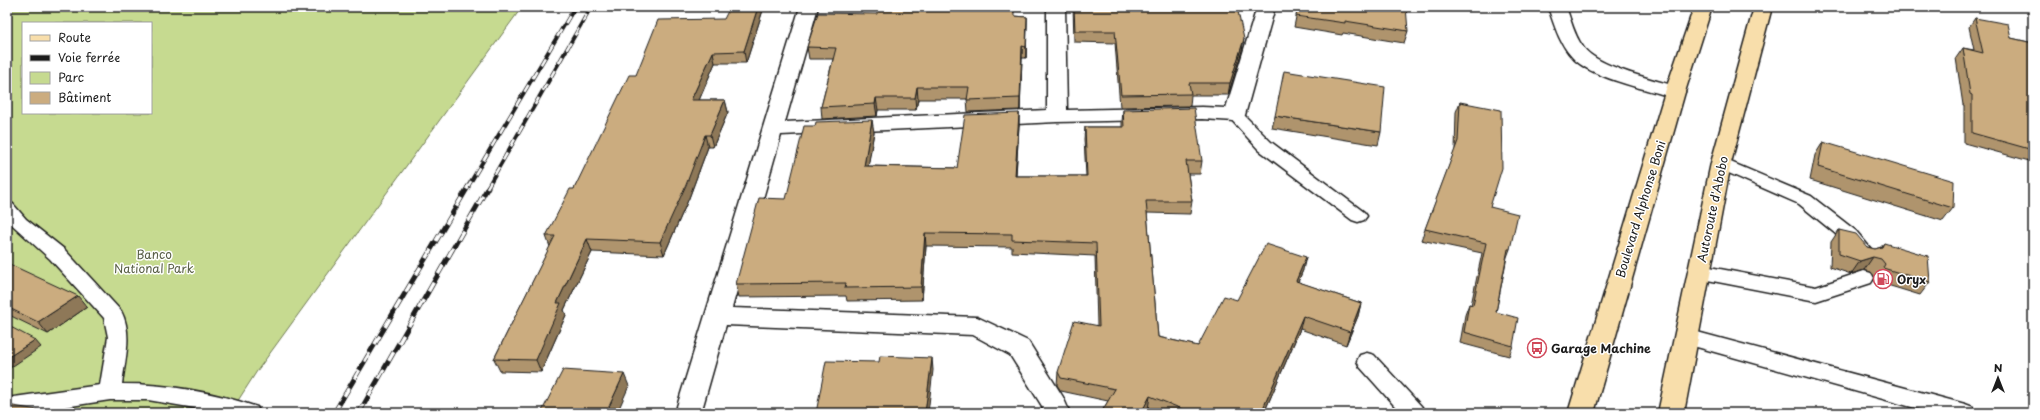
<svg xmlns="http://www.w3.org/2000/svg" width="2040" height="420" font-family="'Playpen Sans',sans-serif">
<rect width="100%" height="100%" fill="#fff"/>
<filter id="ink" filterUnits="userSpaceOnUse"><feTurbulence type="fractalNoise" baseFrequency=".025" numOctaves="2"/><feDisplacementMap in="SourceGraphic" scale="8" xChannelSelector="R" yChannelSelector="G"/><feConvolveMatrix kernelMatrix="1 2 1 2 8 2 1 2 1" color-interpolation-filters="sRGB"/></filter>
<g filter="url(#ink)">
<path fill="#c6da90" stroke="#717b56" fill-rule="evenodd" d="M7,7H522L257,371L230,413H7ZM23,23H151V113H23Z"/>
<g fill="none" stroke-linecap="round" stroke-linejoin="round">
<g stroke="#1c1c1c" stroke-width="3">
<path id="service" d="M1235,110L1241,112L1271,142L1364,212L1367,216L1364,220L1358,222L1352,220L1259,150L1227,115L1229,112Z
M1721,158L1811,196L1856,231L1871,249L1869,254L1862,256L1855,254L1842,239L1799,204L1715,167L1712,163L1715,159Z
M7,202L13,204L26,219L64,249L121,311C133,333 125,360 122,384C167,384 214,392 257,407L260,413H224L148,400H110L25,413H7V398L100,385L108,337L104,318L50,259L7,220Z
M1699,265L1816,287L1864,271L1871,273L1874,278L1871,283L1816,301L1692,277L1689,272L1692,267Z
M1686,329L1965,404L1973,407L1976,413H1933L1679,342L1676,337L1679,332Z
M1367,353L1374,355L1422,407L1425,413H1401L1360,367L1357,361L1360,355Z"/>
</g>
<g stroke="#1c1c1c" stroke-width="3">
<path id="minor" d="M800,7H818L785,122L1047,110V7H1065L1067,110L1202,107L1226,108L1257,7H1275L1245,115L1242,119L1235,121L1202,119L1057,122L781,135L732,308L977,317L1028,341L1063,397L1070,413H1044L1042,406L1010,355L973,335L726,325L701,413H675Z
M1548,7H1566C1571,20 1574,35 1583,47C1598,68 1657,80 1682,88L1685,92L1682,96L1675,98L1668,96C1642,88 1589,77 1572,57C1559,43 1554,24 1548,7Z"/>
</g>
<g stroke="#1c1c1c" stroke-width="3">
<path id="primary" d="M1694,7H1712L1685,92L1594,413H1568L1665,92Z
M1754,7H1772L1731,163L1684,413H1658L1711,163Z"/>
</g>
<use href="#service" fill="#fff" fill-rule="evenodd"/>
<use href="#minor" fill="#fff" fill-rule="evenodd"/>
<use href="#primary" fill="#f8deab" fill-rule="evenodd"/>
<g stroke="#1c1c1c" stroke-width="4">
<path id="rail-far1" d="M467,188L575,7
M487,188L591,7"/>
</g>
<g stroke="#1c1c1c" stroke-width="5">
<path id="rail" d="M334,413L468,187
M359,413L488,187"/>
</g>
<use href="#rail-far1" stroke="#fff" stroke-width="2.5" stroke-dasharray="8" stroke-linecap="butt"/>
<use href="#rail" stroke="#fff" stroke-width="3.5" stroke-dasharray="10" stroke-linecap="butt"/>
</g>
<path fill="#af946d" stroke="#1c1c1c" d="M764,7L746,63H715L699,100H725L728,112L713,147H708L689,198L664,255L592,252L564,310L566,315L541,372L500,371L494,359L550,247L546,236L574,189L636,75Z
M1073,7H1237L1242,51L1228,95H1191L1190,106L1120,107L1115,43L1074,42Z
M1298,7L1408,31L1404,43L1343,33L1342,35L1294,27Z
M1014,16L1027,17L1026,58H1022L1020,110L968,112L967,99H918L916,110H878L877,116L822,119L821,107L833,59H809L807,47Z
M1975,18L2011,38L2033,43V162L1964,143V105H1963L1956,58L1963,48L1974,50L1969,27Z
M1460,102L1490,207L1510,249L1507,257L1496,312L1513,346L1509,356L1460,343L1465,315L1469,304L1471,305L1482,253L1421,240L1455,150L1456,112Z
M1123,110L1202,161L1200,174H1188L1192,201L1190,214L1147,213L1158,337L1198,346L1237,300L1303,270L1298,282L1361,303L1358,316L1346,345L1300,329L1264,413H1158L1148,409L1146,413H1101L1108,401L1061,391L1057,385L1058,372L1097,325L1095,256L1012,252V247L926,246L922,300L847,301L846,296L739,297L736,284L786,199L874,132L868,166L957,168L1019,113V125L1016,176H1086L1084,139L1085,127H1122V122Z
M1275,116L1381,132L1378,145L1272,128Z
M1823,142L1953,208L1943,221L1810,180L1815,155Z
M1839,230L1867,247L1875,249L1881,247L1884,243L1930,282L1920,295L1874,281L1875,277L1871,272L1864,270L1851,274L1830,267L1831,242Z
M7,263L87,307L48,334L7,314Z"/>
<path fill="#8e7859" stroke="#1c1c1c" d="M758,7H764L746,63L744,51Z
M1027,17V28L1026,58V47Z
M1244,39L1242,51L1228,95L1230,83Z
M1022,46V58L1020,110V98Z
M713,52L715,63L694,112L691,100Z
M917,87L918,99L916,110L915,98Z
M876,98L878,110L877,116L875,104Z
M725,100L728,112L713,147L710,135Z
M1019,113V125L1015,189V176Z
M872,120L874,132L866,179L864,166Z
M705,135L708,147L689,198L664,255L660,242Z
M925,233L926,246L922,300L921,287Z
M587,239L592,252L564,310L566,315L541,372L536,360L557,303Z
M1306,257L1303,270L1293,294L1296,281Z
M1873,257L1864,270L1851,274L1860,261Z
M78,296L87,307L48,334L38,322Z
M1361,303L1358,316L1346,345L1350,332Z
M1303,316L1300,329L1264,413H1261Z
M35,340L41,347L7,370V358Z
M932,358L933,370L928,413H925Z
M624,374L629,386L617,413H606Z
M1150,396L1148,409L1146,413H1141Z"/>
<path fill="#cbac7f" stroke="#1c1c1c" d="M730,7H758L744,51L713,52L691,100H725L710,135H705L686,185L660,242L587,239L557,303H561L536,360L494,359L555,236H546L570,189H574L629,75H636L658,20L724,19Z
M878,7H1014V16L1027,17L1026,47L1022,46L1020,98L967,100L969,87H917L915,98H876L875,104L821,107L836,48L807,47L818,13L877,14Z
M1074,7H1237L1244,39L1230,83H1189L1191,94L1121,95L1115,31H1075Z
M1298,7H1406L1408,31L1345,21V23L1296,16Z
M1975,18L2008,24L2011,38L2033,43V150L1972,133V95L1970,94L1963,48L1983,53Z
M1284,71L1385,87L1381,132L1275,116Z
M1460,102L1501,110L1502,168L1490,207L1518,214L1510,249H1508L1496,312L1518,318L1513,346L1464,332L1469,304L1473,305L1486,243L1425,229L1458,141Z
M1194,108L1202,161H1186L1192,201H1146L1158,337L1198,346L1224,296L1237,300L1266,244L1306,257L1296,281L1361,303L1350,332L1303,316L1261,413H1192L1150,396L1141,413H1101L1115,389L1061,378L1058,372L1074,321L1099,326L1096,243L1012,240V234L925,233L921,287L845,288L846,283L736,284L759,198L786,199L804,126H815L816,122L872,120L864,166L957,168L965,115L1019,113L1015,176H1087L1085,127H1124L1123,110Z
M1823,142L1954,181L1953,208L1818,167Z
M1839,230L1856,234L1867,247L1875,249L1882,247L1884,243L1928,256L1930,282L1883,268L1885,264L1881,259L1873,257L1860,261L1839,254Z
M7,263L78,296L38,322L7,307Z
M7,325L35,340L7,358Z
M880,356L932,358L925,413H816L826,361L879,362Z
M563,370L624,374L606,413H541Z
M7,405L56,413H7Z"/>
</g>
<defs>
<g id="fuel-ring" transform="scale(1)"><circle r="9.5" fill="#fff" stroke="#d1495b" stroke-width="1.5"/><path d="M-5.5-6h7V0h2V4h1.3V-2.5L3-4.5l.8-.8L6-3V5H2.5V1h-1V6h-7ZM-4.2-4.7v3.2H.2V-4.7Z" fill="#d1495b"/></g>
<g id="bus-ring" transform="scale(1)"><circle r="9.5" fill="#fff" stroke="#d1495b" stroke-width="1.5"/><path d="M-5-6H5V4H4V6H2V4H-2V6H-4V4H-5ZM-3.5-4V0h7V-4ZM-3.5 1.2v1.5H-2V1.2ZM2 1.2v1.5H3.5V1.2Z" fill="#d1495b"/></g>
</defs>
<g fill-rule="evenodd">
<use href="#fuel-ring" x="1883" y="279"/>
<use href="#bus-ring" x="1537" y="348"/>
</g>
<g text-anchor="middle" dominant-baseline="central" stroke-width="3" stroke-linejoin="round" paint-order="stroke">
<g font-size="12" fill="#1c1c1c" stroke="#fff">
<text transform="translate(1640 209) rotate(-73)">Boulevard Alphonse Boni</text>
<text transform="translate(1712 209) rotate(-78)">Autoroute d'Abobo</text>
</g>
<g font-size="12" fill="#585e45" stroke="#fff">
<text x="154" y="254">Banco<tspan x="154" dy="14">National Park</tspan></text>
</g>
<g font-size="12" font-weight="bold" fill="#1c1c1c" stroke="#fff" text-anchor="start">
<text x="1897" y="279">Oryx</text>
<text x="1551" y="348">Garage Machine</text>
</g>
</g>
<rect width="2040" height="420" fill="none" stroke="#fff" stroke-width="24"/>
<rect x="12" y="12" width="2016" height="396" fill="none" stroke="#1c1c1c" stroke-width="1.5" filter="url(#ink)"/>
<rect x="22" y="22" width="130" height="92" fill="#ffffff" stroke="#a4a4a4"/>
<rect x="30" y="35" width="20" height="6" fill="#f8deab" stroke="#a4a4a4"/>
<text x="58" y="42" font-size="12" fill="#1c1c1c">Route</text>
<rect x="30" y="55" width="20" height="6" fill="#1c1c1c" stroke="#a4a4a4"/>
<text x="58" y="62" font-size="12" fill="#1c1c1c">Voie ferrée</text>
<rect x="30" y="72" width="20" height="12" fill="#c6da90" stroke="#a4a4a4"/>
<text x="58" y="82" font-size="12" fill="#1c1c1c">Parc</text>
<rect x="30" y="92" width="20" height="12" fill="#cbac7f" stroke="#a4a4a4"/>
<text x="58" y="102" font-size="12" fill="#1c1c1c">Bâtiment</text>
<g transform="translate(1998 378)" stroke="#ffffff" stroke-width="3" paint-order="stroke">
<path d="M0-3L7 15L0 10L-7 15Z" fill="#1c1c1c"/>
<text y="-6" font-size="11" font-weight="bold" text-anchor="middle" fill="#1c1c1c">N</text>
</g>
</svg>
